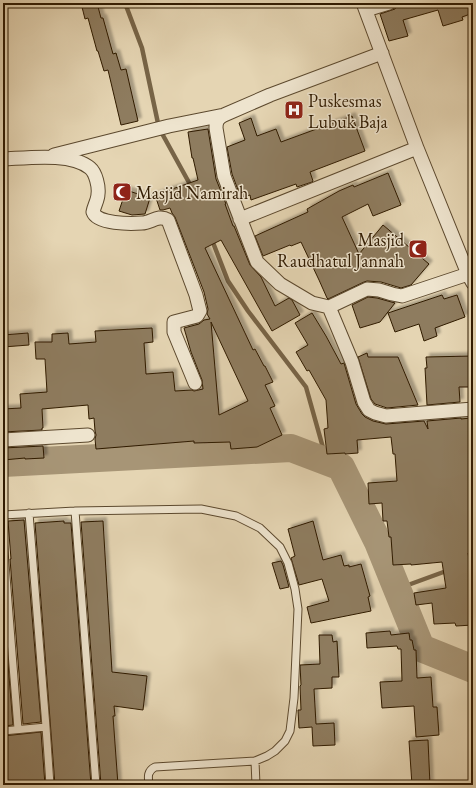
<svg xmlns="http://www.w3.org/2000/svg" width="476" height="788" font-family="'EB Garamond',serif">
<defs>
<filter id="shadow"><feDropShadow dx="3.5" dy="-3.5" stdDeviation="1" flood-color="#0004"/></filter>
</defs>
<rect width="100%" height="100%" fill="#e5d5b3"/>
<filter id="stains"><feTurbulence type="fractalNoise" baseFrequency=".005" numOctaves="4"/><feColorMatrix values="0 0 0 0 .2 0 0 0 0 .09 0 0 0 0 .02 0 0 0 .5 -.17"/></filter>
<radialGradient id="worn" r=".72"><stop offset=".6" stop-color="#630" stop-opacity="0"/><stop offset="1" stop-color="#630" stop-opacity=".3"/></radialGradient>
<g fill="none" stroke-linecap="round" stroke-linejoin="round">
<path stroke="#776447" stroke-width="4.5" d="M125,3L142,48L159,128L192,188
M212,240L228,281L248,311L306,387L327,462
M397,589L449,570"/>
<path stroke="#a79576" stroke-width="28" d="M3,463L291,448L341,467L378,542L421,648L473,669"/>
</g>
<path fill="#8e7b5e" stroke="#2f1a01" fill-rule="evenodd" filter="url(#shadow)" d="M81,3H97L101,18H103L113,54L116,53L121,70L126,69L138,121L121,125L108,70L104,71L98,51H97L88,18L85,19Z
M397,3H473V13L462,17L463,20L443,26L438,10L403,20L408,36L389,41L380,14L395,9Z
M352,116L365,151L310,172L313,181L312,182L297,187L296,184L251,200L250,195L241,198L232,174L227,147L245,140L239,123L251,118L257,136L276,129L281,142Z
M208,129L216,179L226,204H225L233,226H234L250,265L261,277L275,306L289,298L292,300L300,315L272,331L221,240L205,248L253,350L255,349L264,366H265L273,382L265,385L275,406L270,408L282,435L257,447L231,449L230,442L194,443V441L96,449L95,439L96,435L95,431L94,418L89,419L88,405L42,409L43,428H42V430L3,432V409L21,408L20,394L47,392L45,359H36L35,342H52V334L68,333L69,344L96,342L95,331L152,328L153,342L144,343L146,374L173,372L175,391L192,390L194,391L203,389L202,380L191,352L184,328L199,324L204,320L210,319L207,314L208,309L204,292L175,217L172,213L170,208L163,210H160L155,195L198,180L193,158H192L188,132ZM211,322L248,401L219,415Z
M388,173L401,205L373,216L368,204L342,217L359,254L383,225L429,264L411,285L401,288L381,282L367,281L364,282L328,299L327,298L319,280L301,242L291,246L290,245L263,256L255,236L308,212L307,209L339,191L353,185L354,187Z
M126,190L150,198L145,214L132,215L119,211Z
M442,295L444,299L457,295L465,317L435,328L437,336L424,341L419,324L395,332L388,313Z
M368,297L377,298L395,303L380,322L360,328L352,305Z
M312,313L326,336L341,364L344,363L356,404L362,414L365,417L373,421L386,424L424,421L428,429L427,421L461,418V419L471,418L473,440H472L473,455V553H468L473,582V625L456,626L455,623L434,624L432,603L416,605L414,593L446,588L442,562L411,565V564L393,565L391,537H389L387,521H383L382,503L369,504L368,483L397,481L395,454H393L391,437L357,440L358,453L345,454V453L327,454L324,429L328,428L326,400L309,370L307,371L296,352L308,345L295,323Z
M28,333L29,345L3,347V335Z
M367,353L368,357H398L418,405L387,408L375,404L371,399L358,357Z
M473,356V387H459L460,402L427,405L425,368H427L426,357Z
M43,446L44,458L25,459V458L3,460V448Z
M24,520L41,722L23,724L10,559H11L8,521Z
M64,521V523H71L91,785H55L35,523Z
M103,521L112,672L147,676L143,710L114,706L115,716H113L118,785H101L81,522Z
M313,521L323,560L341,555L344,566L349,565V567L361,564L370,596L368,597L371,611L311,623L307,607L329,601L322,579L299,585L291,558L295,556L288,529Z
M281,561L283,565L289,587L280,589L272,563Z
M3,602L13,725L3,726Z
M390,631L391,635L409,633L410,640H412L414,650H416L417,678L431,677L433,707H437L439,735L416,737L414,706L382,708L380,682L402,681L401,649H398L397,646L367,648L366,633Z
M319,635H332L333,642L337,641L339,677H332V688L314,689L316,724L334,723L335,745L313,746L312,727L299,728L298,710H301L300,686L301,685L300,665L320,664Z
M41,732L45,785H3V736Z
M428,740L430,785H412L409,741Z"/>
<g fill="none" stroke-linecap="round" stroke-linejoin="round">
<g stroke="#5c492e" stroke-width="9">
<path id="lane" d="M75,511L96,785
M29,513L46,727L50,785
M3,515L75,511L201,509L236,516L260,528L280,547L288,563L295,589L298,609L294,698L290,731L285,741L275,751L267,756L255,761L256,785
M3,538L18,729
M3,731L46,727
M149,785C148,777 147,771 155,767L255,761"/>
</g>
<g stroke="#5c492e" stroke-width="15">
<path id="street" d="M363,3L417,148L468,274L473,283
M366,10L389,3
M224,115C218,118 216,121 216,128L224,176L257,262L280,284L312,303L329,307L367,289L379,290L392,294L402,296L468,274
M54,155L169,126L224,115L270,95L382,53
M3,159C27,158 71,152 90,168C96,173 99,187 98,194C98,200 94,206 93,212C97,224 130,224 142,223C151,223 158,214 168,220L196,295L200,311L197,316L174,322V332L195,383
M240,219L417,148
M329,307L352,362L364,402L369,410L375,413L386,416L473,409
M3,440L88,435"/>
</g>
<use href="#lane" stroke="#eee4ce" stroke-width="7"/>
<use href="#street" stroke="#eee4ce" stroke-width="13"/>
</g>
<defs>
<g id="hospital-square" transform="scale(1)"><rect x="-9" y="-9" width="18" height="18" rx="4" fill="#8f2418" stroke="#eee4ce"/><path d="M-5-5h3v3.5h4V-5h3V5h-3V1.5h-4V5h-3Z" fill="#fff"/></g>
<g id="mosque-square" transform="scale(1)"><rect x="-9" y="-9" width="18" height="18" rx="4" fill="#8f2418" stroke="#eee4ce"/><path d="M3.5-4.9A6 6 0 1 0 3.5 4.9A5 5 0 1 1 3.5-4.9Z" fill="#fff"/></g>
</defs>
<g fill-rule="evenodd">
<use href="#hospital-square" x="294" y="110"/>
<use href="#mosque-square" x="122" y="192"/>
<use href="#mosque-square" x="418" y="249"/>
</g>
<g text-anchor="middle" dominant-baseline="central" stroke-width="3" stroke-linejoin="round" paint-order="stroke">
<g font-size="18" fill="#2f1a01" stroke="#eee4ce" text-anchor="start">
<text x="308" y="100">Puskesmas<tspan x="308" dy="21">Lubuk Baja</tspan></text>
<text x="136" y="192">Masjid Namirah</text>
<text x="404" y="239" text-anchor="end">Masjid<tspan x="404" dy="21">Raudhatul Jannah</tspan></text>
</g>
</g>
<rect width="476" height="788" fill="none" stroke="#e5d5b3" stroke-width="16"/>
<rect x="4" y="4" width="468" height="780" fill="none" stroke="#2f1a01" stroke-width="2"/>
<rect x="8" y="8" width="460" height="772" fill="none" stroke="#2f1a01"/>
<rect width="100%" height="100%" filter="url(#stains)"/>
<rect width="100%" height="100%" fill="url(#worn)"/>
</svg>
